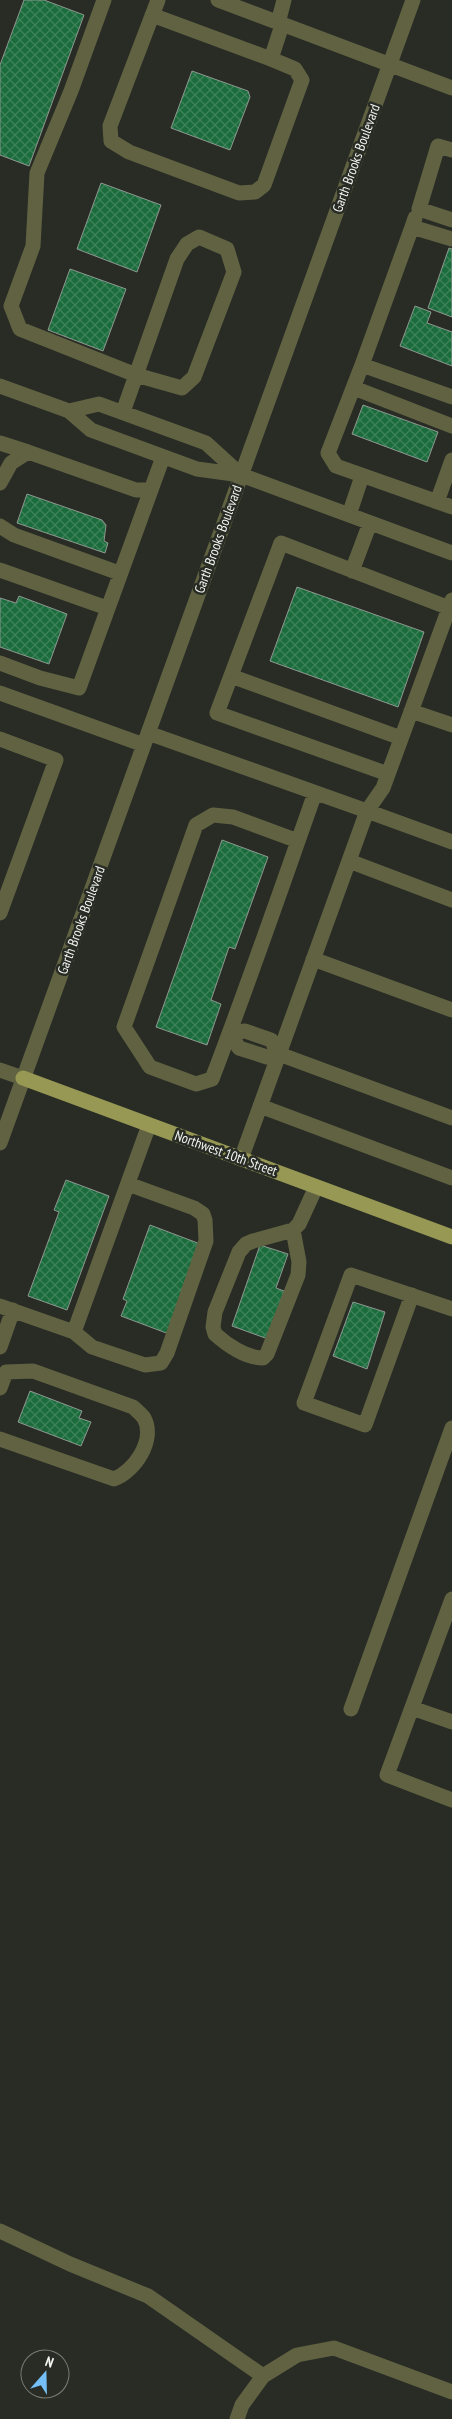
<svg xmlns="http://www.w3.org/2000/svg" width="452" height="2419" font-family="'PT Sans Narrow',sans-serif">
<defs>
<pattern id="building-cross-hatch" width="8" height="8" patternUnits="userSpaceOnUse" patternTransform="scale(1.25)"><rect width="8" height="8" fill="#1b6c3d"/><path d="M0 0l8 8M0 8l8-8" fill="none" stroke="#3d8259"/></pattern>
</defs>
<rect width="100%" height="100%" fill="#282c25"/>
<path fill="url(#building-cross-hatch)" stroke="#8e9890" d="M24,0H44L84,15L29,166L0,155V65Z
M192,71L248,91L250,97L230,150L171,128Z
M101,183L161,205L137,272L77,249Z
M449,248L452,249V317L428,308Z
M70,269L126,289L103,351L48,330Z
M415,306L431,312L427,323L452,332V366L400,346Z
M363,405L438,432L427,462L352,434Z
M27,494L102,520L106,525L104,541L108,543L105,553L17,523Z
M297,587L424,632L398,707L270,661Z
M19,596L67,614L49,664L0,647V598L16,603Z
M222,840L268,857L235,949L229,947L211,1000L221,1004L207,1045L156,1027Z
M66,1180L109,1196L67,1310L28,1296L59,1212L54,1210Z
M150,1225L203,1245L169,1334L121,1316L127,1301L123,1299Z
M260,1245L288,1254L276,1288L284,1291L268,1339L232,1326Z
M353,1302L385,1312L367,1369L333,1356Z
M30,1391L82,1411L79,1418L91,1422L81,1446L18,1422Z"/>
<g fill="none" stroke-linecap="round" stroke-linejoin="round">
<path stroke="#616242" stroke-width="15" d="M104,0L71,91L37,173L33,246L11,306L20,329L136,375L182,388L194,377L234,272L227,249L199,237L187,244L177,259L123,412
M158,0L110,126L111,141L129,152L239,193L255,192L264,185L302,80L295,69L271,59L282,25
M218,0L452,88
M152,15L271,59
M278,23L284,0
M452,150L438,146L419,209L452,220
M415,218L412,227L452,239
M412,227L362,365L452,397
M362,365L328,453L336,466L452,507
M0,386L69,411L91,430L197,469L241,475L452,553
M354,388L452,426
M69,411L99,404L206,443L241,475
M0,443L28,452
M0,483L11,463L28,452L136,490H150
M437,502L452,460
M349,515L362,476
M0,526L14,535L119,573
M0,570L107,608
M352,571L370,523
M0,663L40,678L79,688L163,457
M231,676L401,738
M0,693L144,745
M411,711L452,725
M148,733L367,811L383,788L452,600
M0,739L56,760L0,913
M388,774L217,713L281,543L452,609
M298,841L233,817L213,815L196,825L124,1027L150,1067L196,1084L212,1079C248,985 281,889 315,793
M349,861L452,900
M313,959L452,1010
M245,1031L271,1040L279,1054L267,1057L239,1048L230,1033Z
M279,1054L452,1118
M0,1070L23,1078
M260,1106L452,1178
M0,1143L413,0
M241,1159L367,811L452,842
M293,1230L299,1262L298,1275L267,1354L263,1358C246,1358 227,1345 215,1334L213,1327L215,1312L239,1252L246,1244L253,1241L293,1230L299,1224L316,1187
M412,1295L365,1425L304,1403L351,1275L452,1309
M0,1306L74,1332L149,1125
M74,1332L92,1347L145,1365L161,1363L167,1353L206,1241L205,1220L203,1214L194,1208L128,1184
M0,1347L13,1310
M0,1388L6,1372L33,1371L133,1407C136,1410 141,1414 144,1418C156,1440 134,1472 114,1479L0,1439
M452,1599L387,1775L452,1800
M412,1708L452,1722
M351,1709L452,1428
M0,2231L70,2264L148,2296L263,2376
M237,2419L242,2405L263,2376L297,2355L334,2348L452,2392"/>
<path stroke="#979853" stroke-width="15" d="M23,1078L452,1237"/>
</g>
<g text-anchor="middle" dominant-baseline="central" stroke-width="5" stroke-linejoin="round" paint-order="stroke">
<g font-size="14" fill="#f2f5f0" stroke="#282c25">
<text transform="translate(356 158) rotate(-70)">Garth Brooks Boulevard</text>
<text transform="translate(218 539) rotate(-70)">Garth Brooks Boulevard</text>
<text transform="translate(81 920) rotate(-70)">Garth Brooks Boulevard</text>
<text transform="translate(226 1153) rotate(20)">Northwest 10th Street</text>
</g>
</g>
<g transform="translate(45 2374) rotate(20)"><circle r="24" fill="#282c25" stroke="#797c76"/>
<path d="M0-4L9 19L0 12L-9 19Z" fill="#74c0f6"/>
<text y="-8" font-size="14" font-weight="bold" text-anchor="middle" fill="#f2f5f0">N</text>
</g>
</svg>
